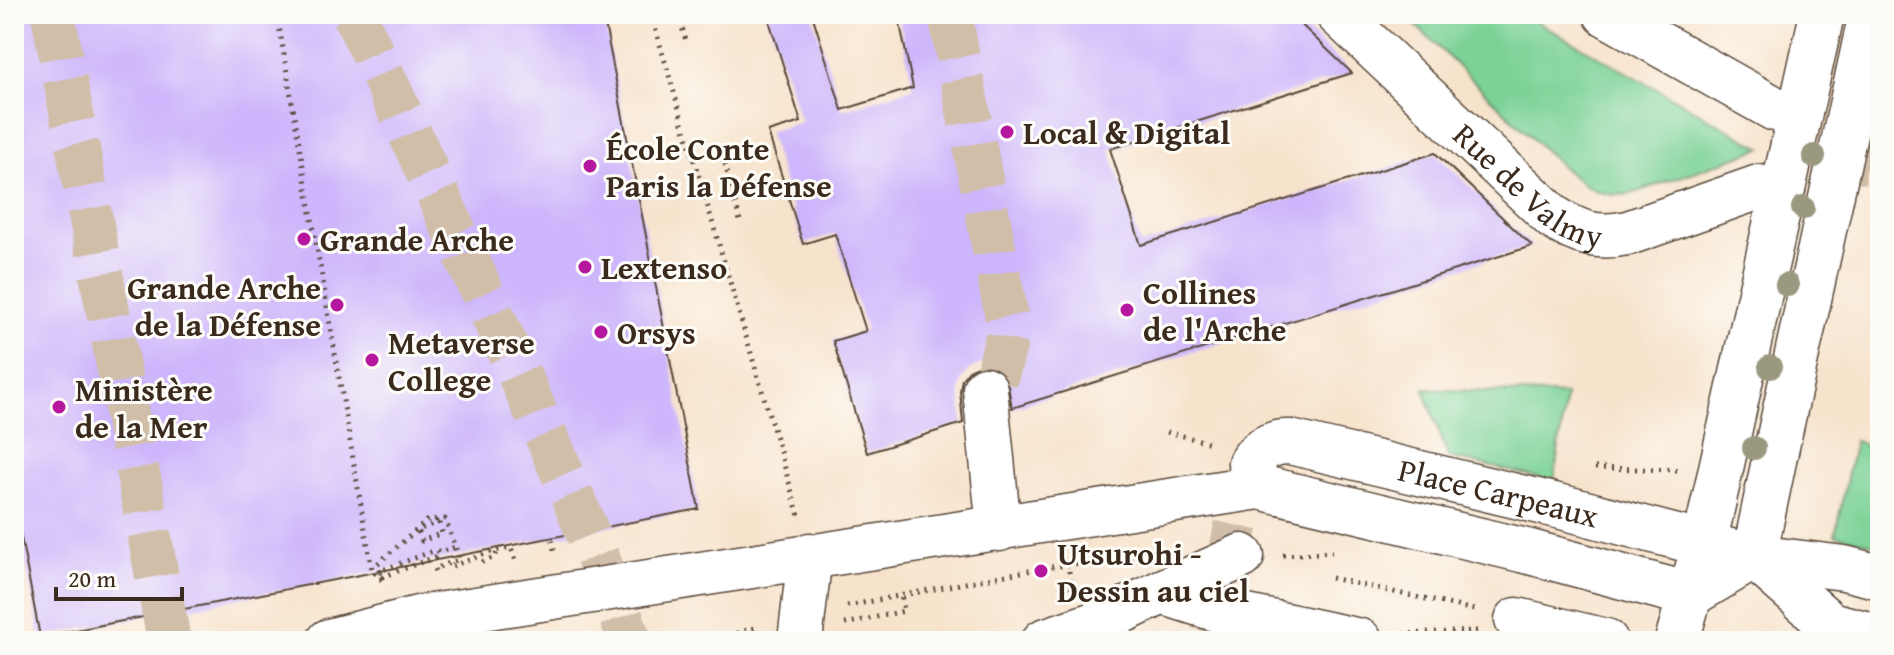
<svg xmlns="http://www.w3.org/2000/svg" width="1894" height="655" font-family="'Gentium Book Plus',serif">
<rect width="100%" height="100%" fill="#fdfcf7"/>
<filter id="ink" filterUnits="userSpaceOnUse"><feTurbulence type="fractalNoise" baseFrequency=".0125" numOctaves="2"/><feDisplacementMap in="SourceGraphic" scale="16" xChannelSelector="R" yChannelSelector="G"/><feConvolveMatrix kernelMatrix="1 2 1 2 8 2 1 2 1" color-interpolation-filters="sRGB"/></filter>
<filter id="wash" filterUnits="userSpaceOnUse"><feTurbulence type="fractalNoise" baseFrequency=".006" numOctaves="4" result="noise"/><feDisplacementMap in="SourceGraphic" scale="32" xChannelSelector="R" yChannelSelector="G"/><feGaussianBlur stdDeviation="1.8" result="paint"/><feColorMatrix in="noise" values="0 0 0 0 0 0 0 0 0 0 0 0 0 0 0 0 0 1.4 0 .05"/><feComposite in="paint" operator="in"/></filter>
<g filter="url(#wash)">
<rect width="100%" height="100%" fill="#f7e3cc"/>
<path fill="#7bd296" stroke="#5b7e5a" stroke-width="2" d="M1404,14H1523L1762,148L1634,193C1602,200 1585,187 1562,167Z
M1424,389L1566,395L1554,481L1448,457Z
M1855,440L1880,454V546L1835,535Z"/>
<g id="blocks">
<path fill="#cdb6fb" d="M14,14H603L699,509L40,637L14,501Z
M767,14H812L842,110L913,88L898,14H1290L1352,73L1110,149L1141,245L1435,153L1532,246L1012,408L1006,375L995,366L982,364L970,369L962,379L960,391L963,423L867,453L833,341L866,331L835,234L803,244L768,132L801,122Z"/>
</g>
</g>
<g filter="url(#ink)">
<use href="#blocks" fill-opacity="0" stroke="#574638" stroke-width="2"/>
<g fill="none" stroke-linecap="round" stroke-linejoin="round">
<path stroke="#d1bea9" stroke-width="44" stroke-dasharray="44 22" stroke-linecap="butt" d="M950,14L1009,329L995,384
M1759,187C1800,172 1836,159 1880,162
M1213,633L1250,463"/>
<path stroke="#d1bea9" stroke-width="44" stroke-dasharray="44 22" stroke-linecap="butt" d="M1775,109L1880,170"/>
<path stroke="#d1bea9" stroke-width="44" stroke-dasharray="44 22" stroke-linecap="butt" d="M53,14L169,641
M354,14C407,126 458,238 508,350C551,446 594,542 630,641"/>
<g stroke="#574638" stroke-width="47">
<g id="minor">
<path id="s1" d="M1338,14L1553,217C1578,234 1598,239 1628,233L1759,187"/>
<path d="M985,389L999,529"/>
<path id="s2" d="M1250,463C1259,449 1273,441 1290,442L1562,507L1734,552"/>
<path d="M1754,557L1830,624L1880,637"/>
<path d="M1754,557L1844,568L1880,577"/>
<path d="M1754,557L1776,451"/>
<path d="M1162,592L1242,556"/>
<path d="M1517,620L1606,641"/>
<path d="M329,641L418,618L1259,487L1530,552L1690,595L1754,557"/>
<path d="M800,641L810,555"/>
<path d="M1044,641L1097,623L1162,592L1228,613L1360,641"/>
<path d="M1677,641L1704,545L1822,14"/>
</g>
</g>
<g stroke="#574638" stroke-width="47">
<path id="major" d="M1606,14L1775,109"/>
</g>
<path stroke="#574638" stroke-width="5" stroke-dasharray="2 6" stroke-linecap="butt" d="M277,14L372,570L384,582
M651,14L799,516
M678,14L687,44
M725,164L740,221
M1167,432L1211,443
M1595,468L1677,470
M552,540L555,554
M1283,555L1332,552
M482,562L495,557L497,552
M1068,563L1071,588
M452,566L493,551L511,548L516,561
M381,574L380,571L436,550L440,552L455,547
M382,577L438,556L440,552
M382,578L377,564L427,521L438,519L442,533L422,541L418,530L445,519L460,559L434,569L435,571
M1331,578L1479,611
M847,606L1037,569L1132,556
M845,624L904,611L901,594
M1403,634L1477,631
M706,641L759,627"/>
<use href="#minor" stroke="#fff" stroke-width="44"/>
<use href="#major" stroke="#fff" stroke-width="44"/>
<g stroke="#574638" stroke-width="47" stroke-linecap="butt">
<path id="minor-bridge" d="M1776,451L1871,14"/>
</g>
<use href="#minor-bridge" stroke="#fff" stroke-width="44"/>
</g>
<g fill="#9a9980">
<circle cx="1814" cy="156" r="12"/>
<circle cx="1803" cy="208" r="12"/>
<circle cx="1787" cy="285" r="12"/>
<circle cx="1770" cy="367" r="12"/>
<circle cx="1754" cy="448" r="12"/>
</g>
</g>
<g fill="#b5179e" stroke="#fdfcf7" stroke-width="3">
<circle cx="1007" cy="132" r="8"/>
<circle cx="590" cy="166" r="8"/>
<circle cx="304" cy="239" r="8"/>
<circle cx="585" cy="267" r="8"/>
<circle cx="337" cy="305" r="8"/>
<circle cx="1127" cy="310" r="8"/>
<circle cx="601" cy="332" r="8"/>
<circle cx="372" cy="360" r="8"/>
<circle cx="59" cy="407" r="8"/>
<circle cx="1041" cy="571" r="8"/>
</g>
<g text-anchor="middle" dominant-baseline="central" stroke-width="6" stroke-linejoin="round" paint-order="stroke">
<g font-size="32" font-weight="bold" fill="#3b2a1e" stroke="#fdfcf7" text-anchor="start">
<text x="1023" y="132">Local &amp; Digital</text>
<text x="606" y="148">École Conte<tspan x="606" dy="37">Paris la Défense</tspan></text>
<text x="320" y="239">Grande Arche</text>
<text x="601" y="267">Lextenso</text>
<text x="321" y="287" text-anchor="end">Grande Arche<tspan x="321" dy="37">de la Défense</tspan></text>
<text x="1143" y="292">Collines<tspan x="1143" dy="37">de l'Arche</tspan></text>
<text x="617" y="332">Orsys</text>
<text x="388" y="342">Metaverse<tspan x="388" dy="37">College</tspan></text>
<text x="75" y="389">Ministère<tspan x="75" dy="37">de la Mer</tspan></text>
<text x="1057" y="553">Utsurohi -<tspan x="1057" dy="37">Dessin au ciel</tspan></text>
</g>
<g font-size="32" fill="#3b2a1e" stroke="#fdfcf7">
<text stroke="none"><textPath href="#s1" startOffset="258">Rue de Valmy</textPath></text>
<text stroke="none"><textPath href="#s2" startOffset="262">Place Carpeaux</textPath></text>
</g>
</g>
<rect width="1894" height="655" fill="none" stroke="#fdfcf7" stroke-width="48"/>
<path d="M56 587v12h126v-12" fill="none" stroke="#3b2a1e" stroke-width="4"/>
<text x="68" y="587" font-size="24" fill="#3b2a1e" stroke="#fdfcf7" stroke-width="6" paint-order="stroke">20 m</text>
</svg>
